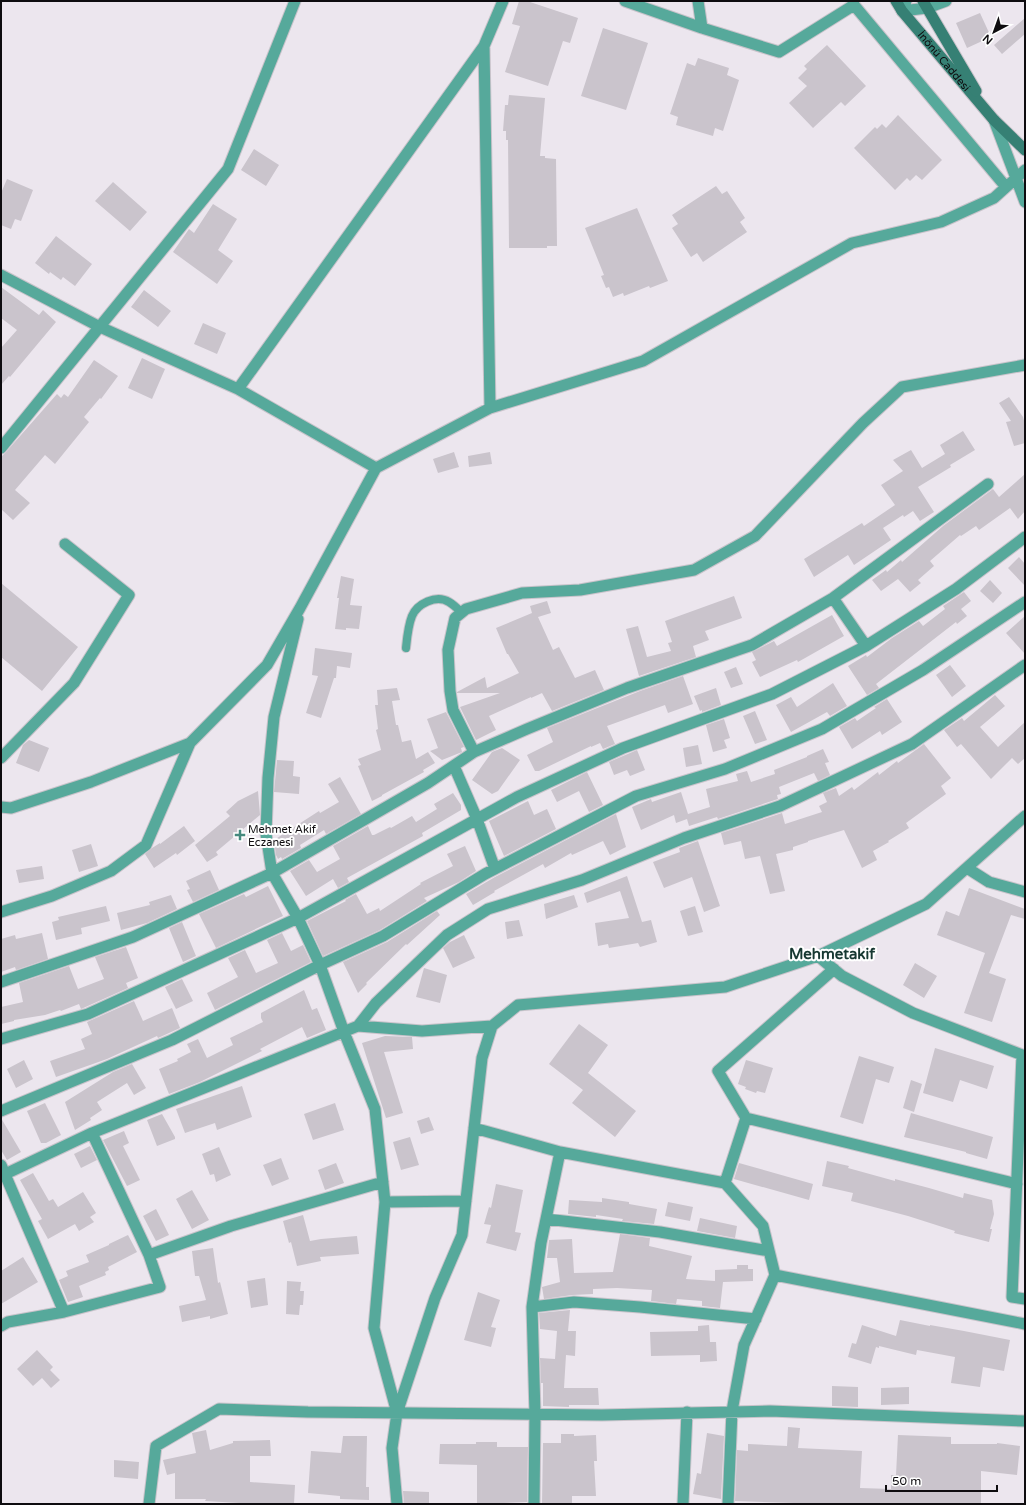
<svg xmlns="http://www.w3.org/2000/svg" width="1026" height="1505" font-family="'Varela Round',sans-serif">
<rect width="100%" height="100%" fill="#ece6ee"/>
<path fill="#cac4cc" d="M519,1H527L578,18L570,43L563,41L548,86L505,72L520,26L512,24Z
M980,13L991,37L967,48L956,23Z
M1025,18V34L1002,54L994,45Z
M603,28L648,43L626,110L581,96Z
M827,45L866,86L845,106L841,102L813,128L789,103L807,86L798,78L807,69L804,66Z
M698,58L729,68L727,75L739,80L723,131L715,128L713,136L676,125L678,117L670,114L687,63L695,66Z
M509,95L545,98L540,156H545V158L556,159L557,246H547V248H509L508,140H506V131H503L505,105H508Z
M898,115L942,160L922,180L916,175L910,181L907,178L895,190L854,148L875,127L877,129L882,124L886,128Z
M254,149L279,165L266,186L241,170Z
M7,179L33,190L21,221L15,219L11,229L1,225V193Z
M113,182L147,212L130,231L95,201Z
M716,186L722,194L727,191L745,218L740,222L747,232L703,262L697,253L691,257L672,228L678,224L672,215Z
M213,204L237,219L218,250L233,261L217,284L173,252L189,229L194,233Z
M637,208L668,281L650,288L649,286L624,296L623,293L613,297L609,287L606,288L601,276L604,275L585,228Z
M56,236L92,264L75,286L63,277L61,280L50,272L49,274L35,263Z
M1,287L39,315L43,310L56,322L10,377L9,376L1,385V348L17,330L1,318Z
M144,290L171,311L158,327L131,307Z
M203,323L226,333L217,354L194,344Z
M142,358L165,369L152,399L128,388Z
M94,360L118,376L101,399L100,398L84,417L89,422L55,464L45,455L15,490L30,503L13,520L1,509V457L6,452L57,394L61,398L64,394L68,397Z
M1009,397L1023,417L1025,424V443L1014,446L1006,422L1011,421L999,403Z
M963,431L975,450L950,465L951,467L918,487L934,512L920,521L913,511L904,517L903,515L883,528L891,540L854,565L848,555L814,577L804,559L862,523L864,526L895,505L881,485L903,471L893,460L911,450L922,468L945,454L940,445Z
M454,452L459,467L438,473L433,459Z
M490,452L492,464L469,467L468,456Z
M1025,474V511L1018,519L1010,508L979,530L976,526L961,536L960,535L930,561L934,566L918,580L921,583L910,592L898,579L881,591L872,580L886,570L887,572L901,560L902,562L943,526L993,489L999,497Z
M1019,557L1025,564V586L1008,568Z
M341,576L354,579L350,605L362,606L359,629L346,628V630L335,629L339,598H337Z
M990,580L1002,593L993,603L980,591Z
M1,583L78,647L42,691L1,657Z
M964,592L971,601L961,609L967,616L957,624L956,622L876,684L879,688L867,695L848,666L866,655L867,657L892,638L919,621L923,626L945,609L943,606Z
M734,596L742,618L705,631L709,640L693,646L696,657L639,676L626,629L638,626L647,657L671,651L668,643L672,642L665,621Z
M547,601L551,613L538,617L553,650L559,647L575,678L595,670L604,690L552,711L542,693L531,698V697L489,716L496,730L476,740L460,707L500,693H457V692L485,677L487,688L519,673L508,654H507L496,628L532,613L530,606Z
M832,615L844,636L798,662L797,660L760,677L752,662L756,660L752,652L774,641L777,646Z
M1025,616V654L1006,633Z
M315,648L352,653L350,668L337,666L336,678H334L321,718L306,713L318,676L312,675Z
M950,665L966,686L952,697L936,675Z
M736,667L743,684L731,688L724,672Z
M683,676L693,704L668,713L665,705L607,726L615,744L603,749L600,743L591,747V746L539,771H535L527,755L553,742L547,728L640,691Z
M833,683L847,706L830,716L827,712L791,732L776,705L791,697L797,707Z
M397,688L400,700L392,701L396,725H398L402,742L411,740L416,759L428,752L435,763L423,770L424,772L382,795V796L372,801L358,766L361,765L358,759L381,750L376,730L378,729L375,705H378L377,690Z
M716,688L721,705L702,712V710L700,711L694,696Z
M995,695L1005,706L980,727L998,747L1025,722V758L1018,764L1012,758L991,779L961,744L957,747L944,730L962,718L964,721Z
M887,699L902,722L882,735L880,731L852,749L839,727L855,718L857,721L876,708L874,707Z
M755,711L767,740L755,744L743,716Z
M446,712L464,747L461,748L462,752L442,760L430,751L438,748L427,719Z
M724,719L730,738L724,740L727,748L713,752L706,725Z
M29,740L49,748L39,772L16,763L23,745Z
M924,744L951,778L941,786L946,794L906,823L909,828L888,841L889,842L873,851L877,860L862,868L844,830L808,841V842L793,847V850L776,854L785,891L770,894L760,856L745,859L741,841L724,845L721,833L782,813L785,824L822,812L819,806L827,802L823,793L836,788L839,796L852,787L854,790L878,772L879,775L897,761L898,763Z
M698,745L702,764L686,767L683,748Z
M502,748L520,760L498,791L492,794L472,780L492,752Z
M823,749L829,762L825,763L830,775L818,781L814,773L779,787L781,794L777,795L778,799L718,819L717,817L689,826L687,819L676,823L674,815L641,830L632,807L651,799L652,802L681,792L688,814L710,807L706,789L738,781L736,774L747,771L751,782L775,774L774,770L807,757V756Z
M637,750L645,770L630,776L627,770L614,775L609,762Z
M277,760L294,761L293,776L300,777L299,794L274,792Z
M587,772L603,805L589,812L579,791L557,802L551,790Z
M340,777L361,814L326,834L324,830L300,845L301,848L282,859L281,857L278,859L276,855L274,840L319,811L320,813L339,802L328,784Z
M258,791L260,815L216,852L218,855L207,862L195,845L230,816L226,812L238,801Z
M453,793L461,805V810L422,833L423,836L347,878L349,882L338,888L333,879L306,896L290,871L309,860L317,872L340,859L333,846L368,826L372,835H374L390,827L391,828L412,816L416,822L437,809L434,804Z
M528,801L534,815L547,809L556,829L504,856L489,821Z
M616,814L626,847L610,855L603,841L572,855L571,853L545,868L543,864L494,891L495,892L473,905L466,894L495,877Z
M184,826L195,841L177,855L176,853L154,868L145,854L152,848L160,843V844Z
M698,841L720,906L704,912L692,877L664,888L653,862L680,852L679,848Z
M91,844L98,866L79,872L72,850Z
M465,846L476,871L459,882L424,898L427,901L380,930L323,956L307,921L346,901L345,900L356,894L367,914L379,908L380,911L421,884L420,883L453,866L447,854Z
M42,866L44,879L19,883L16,870Z
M210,870L219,890L193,902L187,890L190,889L186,881Z
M627,876L642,922L651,920L657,942L640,947L638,943L609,948L608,944L598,946L595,923L629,918L620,891L587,903L584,893Z
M268,886L283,916L216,948L199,914L244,894L246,897Z
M969,888L1025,909V919L1011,915L989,973L1006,979L992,1022L964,1013L985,953L937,935L946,911L959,916Z
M171,895L177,909L147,923L121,930L117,913L150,905L149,902Z
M574,895L578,907L546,919L544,904Z
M106,906L110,921L81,928L82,934L56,940L52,922L59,920L58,917Z
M695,906L703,932L688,936L680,911Z
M437,911L440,915L407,945L406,944L366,983L367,984L358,993L343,962L387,942Z
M519,920L523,936L507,939L505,922Z
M182,922L196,956L183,962L169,928Z
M42,933L48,959L16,970L15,967L1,972V939L15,935L16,939Z
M282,933L291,951L303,945L311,962L215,1010L207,993L238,977L228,958L245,950L256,973L278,963L267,940Z
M464,935L475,958L453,968L443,948L450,942Z
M126,947L138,978L126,983L128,988L81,1009L79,1004L61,1011L60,1010L45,1015L14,1020V1021L1,1024V1007L23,1002L19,983L69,966L78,989L104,979L95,957Z
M915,963L937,976L924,998L903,985Z
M424,968L447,975L440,1003L416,997Z
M182,979L193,1001L176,1009L165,987Z
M304,990L312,1010L317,1008L326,1030L307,1038L302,1027L260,1049L262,1051L200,1082L169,1094L159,1069L178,1061L177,1059L191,1052L187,1044L198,1039L207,1058L233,1045L230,1038L263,1022L261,1018V1013Z
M134,1001L143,1021L172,1008L180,1028L158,1038L157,1036L107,1059L56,1077L50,1061L85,1049L81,1039L92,1034L87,1022Z
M579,1024L608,1045L588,1073L636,1111L615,1137L572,1103L583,1090L549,1064Z
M385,1036L412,1037L413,1049L384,1052L403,1113L386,1118L362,1043Z
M935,1048L994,1066L987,1089L960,1080L953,1102L923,1093Z
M859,1056L894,1067L889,1083L876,1079L863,1124L840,1117Z
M24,1060L33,1079L16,1088L7,1069Z
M746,1060L773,1068L765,1093L757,1091L756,1093L745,1089L746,1087L738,1084Z
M132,1064L146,1088L134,1095L127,1083L97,1102L102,1110L90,1118L91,1120L75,1130L65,1102L113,1072Z
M911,1080L922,1084L914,1112L903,1108Z
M242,1086L252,1117L217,1130L215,1123L185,1133L176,1109Z
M45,1103L61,1135L46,1143H41L27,1111Z
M335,1103L344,1130L313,1140L304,1114Z
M911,1113L993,1137L987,1159L966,1153V1152L904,1137Z
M162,1114L175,1137V1139L157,1146L147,1120Z
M429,1117L434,1130L421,1134L417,1121Z
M1,1118L21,1152L7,1160L1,1150Z
M124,1131L129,1143L123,1146L140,1180L127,1186L103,1140Z
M410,1137L419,1165L401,1170L393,1142Z
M90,1146L97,1160L81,1168L74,1154Z
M219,1147L231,1175L216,1182L214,1174L210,1175L202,1154Z
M281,1158L289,1179L272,1186L263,1165Z
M827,1161L849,1166L848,1168L895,1181V1179L929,1188L963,1198L964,1193L992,1200L994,1214L990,1229H992L989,1242L954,1233L955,1231L908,1216L851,1201L853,1193L822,1186Z
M336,1163L344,1183L325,1190L318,1170Z
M739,1163L813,1184L809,1200L734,1179Z
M33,1173L49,1201L53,1199L58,1207L83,1192L96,1213L90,1217L94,1222L79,1231L75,1224L48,1239L38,1221L42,1219L20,1180Z
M496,1184L523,1190L515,1232L521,1233L516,1251L486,1243L491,1225L484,1224L489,1207L491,1208Z
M192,1190L209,1220L192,1229L176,1199Z
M602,1198L629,1202V1204L657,1209L654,1224L622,1221L623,1219L596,1215V1217L568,1214L569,1200L602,1202Z
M668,1202L693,1207L690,1221L665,1216Z
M156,1209L169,1235L156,1241L143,1216Z
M303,1215L310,1241L321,1239L357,1236L359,1254L320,1257L321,1261L297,1266L291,1242L289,1243L283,1221Z
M700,1218L737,1226L735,1238L697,1231Z
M620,1234L650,1238L649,1246L692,1256L686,1279L715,1281V1270L737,1269V1265H748V1269H753V1281L723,1282L720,1308L702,1306V1301L677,1299L676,1304L651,1301L652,1290L617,1288L593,1289V1294L572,1295L544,1299L542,1287L560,1282L557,1258H547L549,1240L572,1239L574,1273L613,1272Z
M128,1235L137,1252L108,1267L109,1270L105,1272L106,1275L79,1286L83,1297L68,1302L59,1280L68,1276L66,1271L89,1262L86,1255L109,1245V1244Z
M213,1248L218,1283L220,1282L228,1314L210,1319V1316L182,1322L179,1306L206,1300L199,1276H195L192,1251Z
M23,1257L38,1282L1,1304V1271Z
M265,1278L268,1305L251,1308L247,1281Z
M287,1281L301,1282L300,1291H304L303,1305H300L299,1315L286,1314Z
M478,1292L500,1300L491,1327L496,1328L491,1347L464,1340Z
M570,1310L568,1331H576L575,1356L566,1355L564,1388H598L599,1405H569V1407L543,1406V1383H541L540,1358L555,1359L557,1331L540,1329L539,1313Z
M900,1320L930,1326V1325L964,1331L1010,1340L1004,1371L983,1367L980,1387L951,1383L955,1357L917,1350L916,1355L879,1346V1348L876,1347L871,1364L848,1357L852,1343L856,1344L862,1325L896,1336Z
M709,1325L710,1342H716L717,1361L700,1362V1355L651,1356L650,1332L698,1331V1326Z
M37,1350L53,1367L50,1370L60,1380L51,1388L42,1378L33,1386L17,1369Z
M832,1386L858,1387V1407L832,1406Z
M909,1387V1404L881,1405V1388Z
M788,1427L800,1428L798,1448L862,1451L860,1488L891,1489V1475H896L898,1435L951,1437V1444H997V1443L1020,1446L1017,1475L981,1471V1504H826L735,1501L737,1450L748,1451V1444L787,1446Z
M206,1430L210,1450L233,1443V1441L270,1440L271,1456H250V1482L295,1485L294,1504H258L205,1501L206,1499H175V1473L167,1475L163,1460L196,1453L192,1433Z
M707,1433L724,1436L721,1499L693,1494L697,1473L701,1474Z
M561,1434H574V1436L596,1435L597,1461H594L596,1496H572V1504H542L543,1443H561Z
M343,1436H367L366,1487H369V1500L340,1499V1496L308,1493L311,1451L341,1453Z
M476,1442H497V1447H528L527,1502L477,1504V1465L439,1464L440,1444H476Z
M114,1460L139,1462L138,1479L114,1477Z
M403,1491L429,1492V1504H404Z"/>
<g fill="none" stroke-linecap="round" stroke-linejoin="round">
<g stroke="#c8c3ca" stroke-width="10">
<path id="service" d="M406,648C407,638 408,626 412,616C417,604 436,594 449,602C454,605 458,609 461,612"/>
</g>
<g stroke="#c8c3ca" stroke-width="13">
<path id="minor" d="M625,1L702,28L779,52L854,5
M698,1L702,28
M853,1L854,5L1006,187
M906,1L902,11L927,8L946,1
M994,120L1025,202
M1,275L100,327L238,389L376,468
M238,389L484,46
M490,408L484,46L503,1
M833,598L866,646
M298,619L274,717L268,778L266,834L272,873L298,918L320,965L344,1032L375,1109L385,1202L374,1328L397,1413
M474,752L453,710L450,691L448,650L455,618L466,609L522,593L580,590L694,570L755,536L863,423L902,387L1025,365
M1,758L74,683L129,595L65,544
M454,766L477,819L495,869
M1,807L11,808L91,782L190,743L267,665L300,608L376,468L490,408L643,361L852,243L941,222L994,198L1025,170
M967,868L989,882L1025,892
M1,912L52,896L111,871L146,845L190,743
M818,956L842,976L913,1013L1025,1056
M1,982L133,937L272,873L428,783L474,752L527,729L627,688L752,645L833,598L988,484
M358,1026L422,1031L492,1026
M1,1039L88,1014L298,918L517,797L623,748L772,694L866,646L956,589L1025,537
M1022,1055L1012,1297L1025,1299
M1,1111L172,1040L320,965L383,936L485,874L636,796L725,769L822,729L923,670L1025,602
M746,1118L1017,1184
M474,1128L560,1152L725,1183L746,1118L718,1071L834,969
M1,1165L64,1312
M1,1176L92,1133L358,1026L376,1003L447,935L488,909L582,880L684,838L780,806L912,744L1025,665
M725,1183L763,1226L775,1275
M385,1202L466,1201
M546,1219L660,1232L769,1251
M149,1255L231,1226L383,1182
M532,1307L574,1302L640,1307L756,1319
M1,1326L8,1322L64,1312L160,1287L149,1255L92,1133
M149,1504L156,1446L219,1409L308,1412L602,1415L770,1411L1025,1421
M397,1504L392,1448L397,1413L435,1298L462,1235L482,1058L492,1026L518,1005L725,987L818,956L926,904L1025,816
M534,1504L535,1414L532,1307L541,1243L560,1152
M683,1504L687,1412
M728,1504L732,1411L744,1345L775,1275L1025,1324"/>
</g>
<g stroke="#c8c3ca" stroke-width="13">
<path id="tertiary" d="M1,448L228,169L295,1"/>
</g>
<g stroke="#c8c3ca" stroke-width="13">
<g id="secondary">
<path id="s1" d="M896,1L902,11L994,120L1025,150"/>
<path d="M923,1L976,91"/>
</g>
</g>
<use href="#service" stroke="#56a99b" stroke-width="8"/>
<use href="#minor" stroke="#56a99b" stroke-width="11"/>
<use href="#tertiary" stroke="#56a99b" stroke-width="11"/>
<use href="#secondary" stroke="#368074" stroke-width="11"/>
</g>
<path fill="#45897e" stroke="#fff" stroke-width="1.5" d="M238 829h4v4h4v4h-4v4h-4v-4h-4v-4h4z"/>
<g text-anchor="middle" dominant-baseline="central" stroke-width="4" stroke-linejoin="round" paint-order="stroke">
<g font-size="11" fill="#0e0c0f" stroke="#fff">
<text stroke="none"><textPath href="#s1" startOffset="77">İnönü Caddesi</textPath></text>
</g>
<g font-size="11" fill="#0e0c0f" stroke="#fff" text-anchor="start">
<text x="248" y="829">Mehmet Akif<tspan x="248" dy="13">Eczanesi</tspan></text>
</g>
<g font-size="15" font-weight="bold" fill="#173832" stroke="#fff">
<text x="832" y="954">Mehmetakif</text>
</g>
</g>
<rect width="1026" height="1505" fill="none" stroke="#0e0c0f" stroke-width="4"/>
<g transform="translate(994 32) rotate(221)" stroke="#ffffff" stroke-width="3" paint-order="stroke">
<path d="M0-3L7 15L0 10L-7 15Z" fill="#0e0c0f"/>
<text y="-6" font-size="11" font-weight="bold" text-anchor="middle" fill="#0e0c0f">N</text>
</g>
<path d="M886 1485v6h111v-6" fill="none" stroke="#0e0c0f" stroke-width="2"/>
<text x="892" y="1485" font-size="12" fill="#0e0c0f" stroke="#ffffff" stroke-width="3" paint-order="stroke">50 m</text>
</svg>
